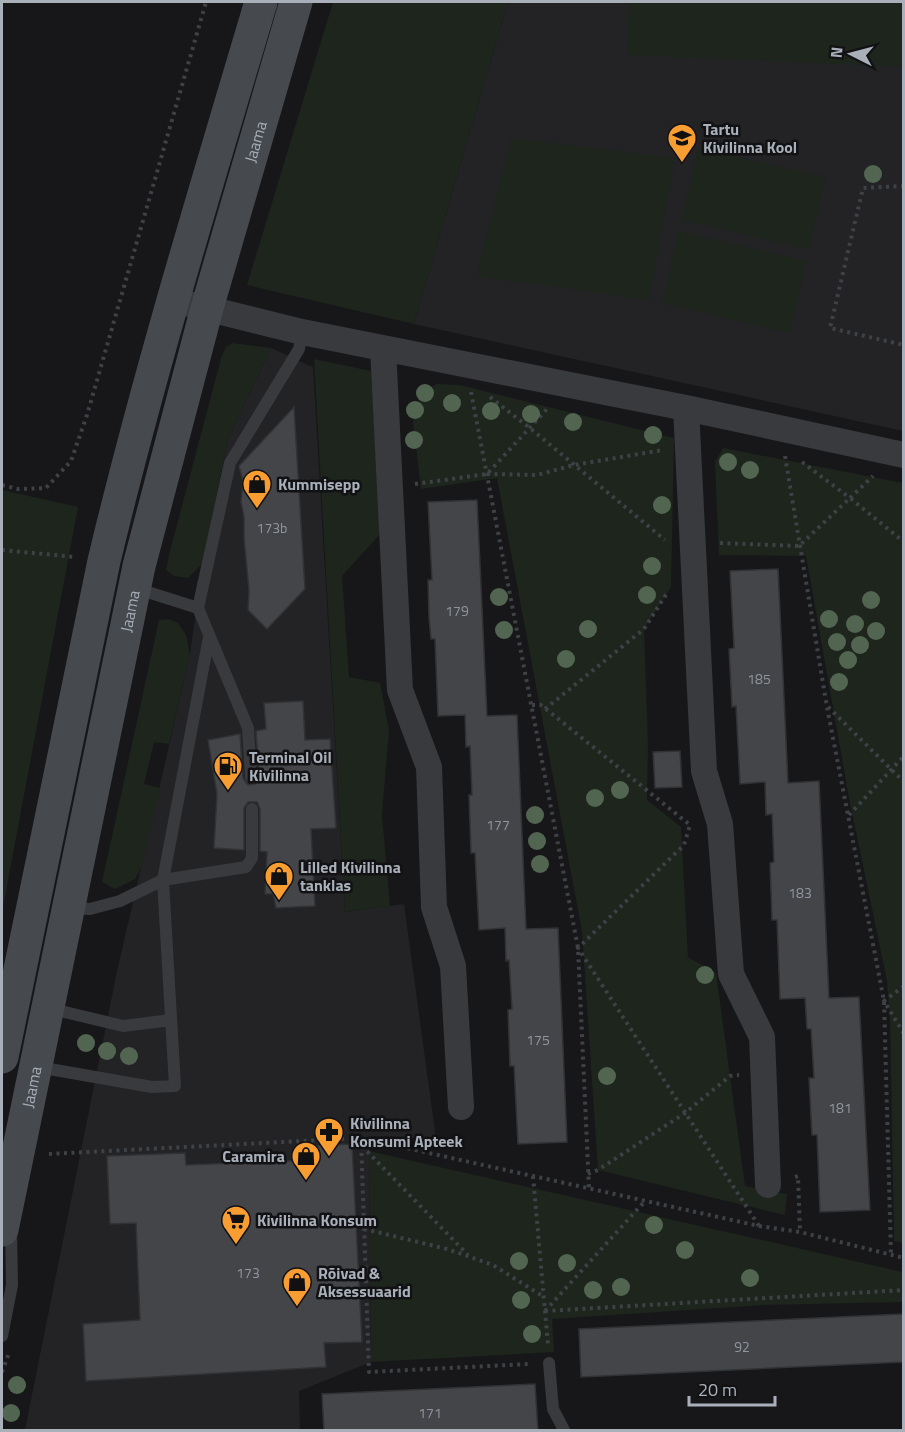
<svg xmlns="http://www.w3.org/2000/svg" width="905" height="1432" font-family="'Titillium Web',sans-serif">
<rect width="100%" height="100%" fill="#171719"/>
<path fill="#232326" d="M508,2H903V431L414,324Z
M271,348L313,367L345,912L404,904L436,1139L372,1136L369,1151L371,1362L299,1391L300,1430H25L116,976L190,654L203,563L228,439Z"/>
<path fill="#1d251d" d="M333,2H508L414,324L247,285Z
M629,2H903V67L627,55Z
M511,138L675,158L649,300L476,276Z
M698,148L826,177L809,249L682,220Z
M678,231L806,261L790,333L662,303Z
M232,343L271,348L228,439L203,563L188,578L174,576L166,570L170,551L222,355L226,347Z
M314,359L371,371L381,533L342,576L349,677L380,683L389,730L382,815L390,906L345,912Z
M437,384L460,385L674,438L671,587L644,629L648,745L647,800L681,827L688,957L716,973L745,1186L787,1194L785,1215L598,1170L582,931L497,478L421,489L413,422L421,392Z
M723,448L903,483V1243L894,1241L890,1019L887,981L849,798L806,556L719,555L715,462Z
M2,490L78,507L2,913Z
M169,619L178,623L186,635L190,654L169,744L154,742L144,784L160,788L142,866L135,879L115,889L102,882L159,620Z
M369,1151L903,1272V1302L765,1305L552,1319L554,1352L371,1362Z"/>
<path fill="#434549" stroke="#313235" stroke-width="1.5" d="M294,407L305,589L267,629L248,610L249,590L244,538V517L241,502L243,481L239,466Z
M477,500L487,716L517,715L526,929L558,928L567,1142L518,1144L514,1066H510L508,1010L512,1009L509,960L506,961L505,928L479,930L475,853H471L469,795H472L470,746L466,747L465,715L438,716L435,639H431L429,617L428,580H432L428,502Z
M778,569L788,783L819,781L829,998L859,997L870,1210L820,1212L817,1135H812L809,1078H814L811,1029H807L805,998L780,999L777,920H772L770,863L774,862L772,814L766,815L765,782L740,784L736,706L732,707L729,649L734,648L730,571Z
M303,701L305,740L330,739L336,828L311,829L315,906L276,908L273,894H265L267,852L260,851V809L257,802H248L244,808V850L214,848L217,794L208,740L240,734L243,778L248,785L255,784L259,776L256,731L266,729L264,703Z
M680,751L682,787L655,788L653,752Z
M352,1144L362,1342L324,1343L326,1367L86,1381L83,1324L140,1320L136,1223L110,1224L107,1156L185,1153L186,1165L310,1160L309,1146Z
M903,1314V1362L581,1377L579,1329Z
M535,1384L538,1431H324L322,1394Z"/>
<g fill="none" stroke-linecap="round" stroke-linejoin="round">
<path stroke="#3e4145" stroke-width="4" stroke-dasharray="3 4.5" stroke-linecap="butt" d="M904,186L863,188L830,328L904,345
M471,392L578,948L589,1188
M490,397L531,429L665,540
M785,456L827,707L884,1001L891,1255
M802,462L850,498L873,476
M487,474L537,475L574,465L663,450
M415,484L487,474L548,408
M2,485L18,489L46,488L71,461L87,415L206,2
M720,543L799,546L850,498L904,542
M2,550L75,557
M532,705H541L690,825L684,845L578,948L759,1226
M828,707L904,782
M545,709L644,629L667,593
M849,815L904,756
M904,986L884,1001L904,1034
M361,1138L369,1372L529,1364
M362,1146L468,1255
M49,1154L361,1138L759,1226L800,1232L904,1258
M588,1174L598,1170L685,1113L730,1076L739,1075
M533,1176L548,1345
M795,1177L798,1176L800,1232
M364,1229L447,1249L493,1265L544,1297
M545,1311L904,1290
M545,1311L645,1201
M2,1372L9,1353"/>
<path stroke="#383a3e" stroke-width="12" d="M135,588L198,608L248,728L251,777
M198,608L230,463L299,349L302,332
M70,908L90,909L120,901L163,880L246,867L252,858V809
M48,1008L123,1026L171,1020
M38,1067L152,1087L175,1086L163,880L209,637
M2,1336L12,1285L11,1227
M549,1363L553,1409L564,1430"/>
<path stroke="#383a3e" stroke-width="26" d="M189,304L302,332L686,408L904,455
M383,348L400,690L429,767L434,907L453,966L461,1107
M686,408L704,771L720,824L731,974L762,1037L768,1185"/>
<g stroke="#46494e" stroke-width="33">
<path d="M2,1057L104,561C149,373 206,187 261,2"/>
<path id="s1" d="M2,1230L139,566L207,308L296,2"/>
</g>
</g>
<g fill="#526551">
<circle cx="873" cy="174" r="9"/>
<circle cx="425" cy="393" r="9"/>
<circle cx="452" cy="403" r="9"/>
<circle cx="415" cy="410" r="9"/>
<circle cx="491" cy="411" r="9"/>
<circle cx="531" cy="414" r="9"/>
<circle cx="573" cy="422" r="9"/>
<circle cx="653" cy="435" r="9"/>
<circle cx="414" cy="440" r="9"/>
<circle cx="728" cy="462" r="9"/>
<circle cx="750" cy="470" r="9"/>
<circle cx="662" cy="505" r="9"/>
<circle cx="652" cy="566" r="9"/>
<circle cx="647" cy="595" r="9"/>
<circle cx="499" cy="597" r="9"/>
<circle cx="871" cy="600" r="9"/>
<circle cx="829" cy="619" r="9"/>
<circle cx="855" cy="624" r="9"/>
<circle cx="588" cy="629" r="9"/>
<circle cx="504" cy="630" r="9"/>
<circle cx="876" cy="631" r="9"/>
<circle cx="837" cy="642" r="9"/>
<circle cx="860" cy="645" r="9"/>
<circle cx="566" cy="659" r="9"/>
<circle cx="848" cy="660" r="9"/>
<circle cx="839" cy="682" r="9"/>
<circle cx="620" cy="790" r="9"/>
<circle cx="595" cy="798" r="9"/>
<circle cx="535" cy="815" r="9"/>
<circle cx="537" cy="841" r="9"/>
<circle cx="540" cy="864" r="9"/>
<circle cx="705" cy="975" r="9"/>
<circle cx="86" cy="1043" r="9"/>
<circle cx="107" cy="1051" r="9"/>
<circle cx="129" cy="1056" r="9"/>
<circle cx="607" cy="1076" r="9"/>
<circle cx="654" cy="1225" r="9"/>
<circle cx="685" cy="1250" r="9"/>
<circle cx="519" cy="1261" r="9"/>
<circle cx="567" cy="1263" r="9"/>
<circle cx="750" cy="1278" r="9"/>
<circle cx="621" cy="1287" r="9"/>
<circle cx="593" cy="1290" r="9"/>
<circle cx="521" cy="1300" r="9"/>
<circle cx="532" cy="1334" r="9"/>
<circle cx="17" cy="1385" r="9"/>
<circle cx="11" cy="1413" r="9"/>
</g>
<defs>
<g id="school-pin" transform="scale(1.5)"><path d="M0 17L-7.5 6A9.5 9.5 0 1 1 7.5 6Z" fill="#f89d31" stroke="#121214"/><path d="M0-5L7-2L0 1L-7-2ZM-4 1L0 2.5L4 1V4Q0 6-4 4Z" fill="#111"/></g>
<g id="shop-pin" transform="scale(1.5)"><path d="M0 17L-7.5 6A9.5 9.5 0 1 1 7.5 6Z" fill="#f89d31" stroke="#121214"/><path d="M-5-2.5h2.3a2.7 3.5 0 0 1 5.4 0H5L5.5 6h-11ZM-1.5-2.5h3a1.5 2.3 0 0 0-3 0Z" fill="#111"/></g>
<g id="fuel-pin" transform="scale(1.5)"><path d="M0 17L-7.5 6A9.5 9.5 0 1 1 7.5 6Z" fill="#f89d31" stroke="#121214"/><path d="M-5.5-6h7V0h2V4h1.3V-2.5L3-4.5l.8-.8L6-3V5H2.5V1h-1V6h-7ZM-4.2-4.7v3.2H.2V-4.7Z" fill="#111"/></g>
<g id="pharmacy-pin" transform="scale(1.5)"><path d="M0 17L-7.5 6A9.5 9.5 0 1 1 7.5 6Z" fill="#f89d31" stroke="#121214"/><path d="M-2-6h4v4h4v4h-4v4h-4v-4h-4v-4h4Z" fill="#111"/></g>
<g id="supermarket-pin" transform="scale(1.5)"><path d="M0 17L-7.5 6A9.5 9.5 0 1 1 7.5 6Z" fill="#f89d31" stroke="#121214"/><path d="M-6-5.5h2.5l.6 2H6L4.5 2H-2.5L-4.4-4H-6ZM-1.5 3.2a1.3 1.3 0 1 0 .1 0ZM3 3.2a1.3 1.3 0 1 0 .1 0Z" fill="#111"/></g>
</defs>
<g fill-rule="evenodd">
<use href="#school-pin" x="682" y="138"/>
<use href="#shop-pin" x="257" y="484"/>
<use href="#fuel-pin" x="228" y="766"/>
<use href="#shop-pin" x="279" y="876"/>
<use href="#pharmacy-pin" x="329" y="1132"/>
<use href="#shop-pin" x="306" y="1156"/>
<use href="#supermarket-pin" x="236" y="1220"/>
<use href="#shop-pin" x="297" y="1282"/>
</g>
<g text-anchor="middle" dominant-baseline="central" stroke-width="5" stroke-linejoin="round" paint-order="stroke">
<g font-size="14" fill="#90959e">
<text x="272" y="527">173b</text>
<text x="457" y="610">179</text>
<text x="759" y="678">185</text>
<text x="498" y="824">177</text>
<text x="800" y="892">183</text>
<text x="538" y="1039">175</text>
<text x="840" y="1107">181</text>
<text x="248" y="1272">173</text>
<text x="742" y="1346">92</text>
<text x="430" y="1412">171</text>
</g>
<g font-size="16" font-weight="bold" fill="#a9b0ba" stroke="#121214" text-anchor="start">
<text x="703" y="129">Tartu<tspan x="703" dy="18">Kivilinna Kool</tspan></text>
<text x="278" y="484">Kummisepp</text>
<text x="249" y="757">Terminal Oil<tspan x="249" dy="18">Kivilinna</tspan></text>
<text x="300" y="867">Lilled Kivilinna<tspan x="300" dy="18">tanklas</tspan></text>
<text x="350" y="1123">Kivilinna<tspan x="350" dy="18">Konsumi Apteek</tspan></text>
<text x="285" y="1156" text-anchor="end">Caramira</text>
<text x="257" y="1220">Kivilinna Konsum</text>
<text x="318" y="1273">Rõivad &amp;<tspan x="318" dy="18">Aksessuaarid</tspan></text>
</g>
<g font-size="16" fill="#a9b0ba" stroke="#121214">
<text stroke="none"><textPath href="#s1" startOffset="1118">Jaama</textPath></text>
<text stroke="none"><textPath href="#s1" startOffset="632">Jaama</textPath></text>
<text stroke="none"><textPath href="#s1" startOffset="146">Jaama</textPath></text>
</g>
</g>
<rect width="905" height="1432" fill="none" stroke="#a9b0ba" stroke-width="6"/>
<g transform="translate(851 54) rotate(276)" stroke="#121214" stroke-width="4.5" paint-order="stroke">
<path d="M0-4.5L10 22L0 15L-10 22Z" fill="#a9b0ba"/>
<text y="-9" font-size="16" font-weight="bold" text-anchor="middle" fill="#a9b0ba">N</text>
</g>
<path d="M689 1396v9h86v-9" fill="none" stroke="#a9b0ba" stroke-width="3"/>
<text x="698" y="1396" font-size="18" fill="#a9b0ba" stroke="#121214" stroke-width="4.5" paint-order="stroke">20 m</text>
</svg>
